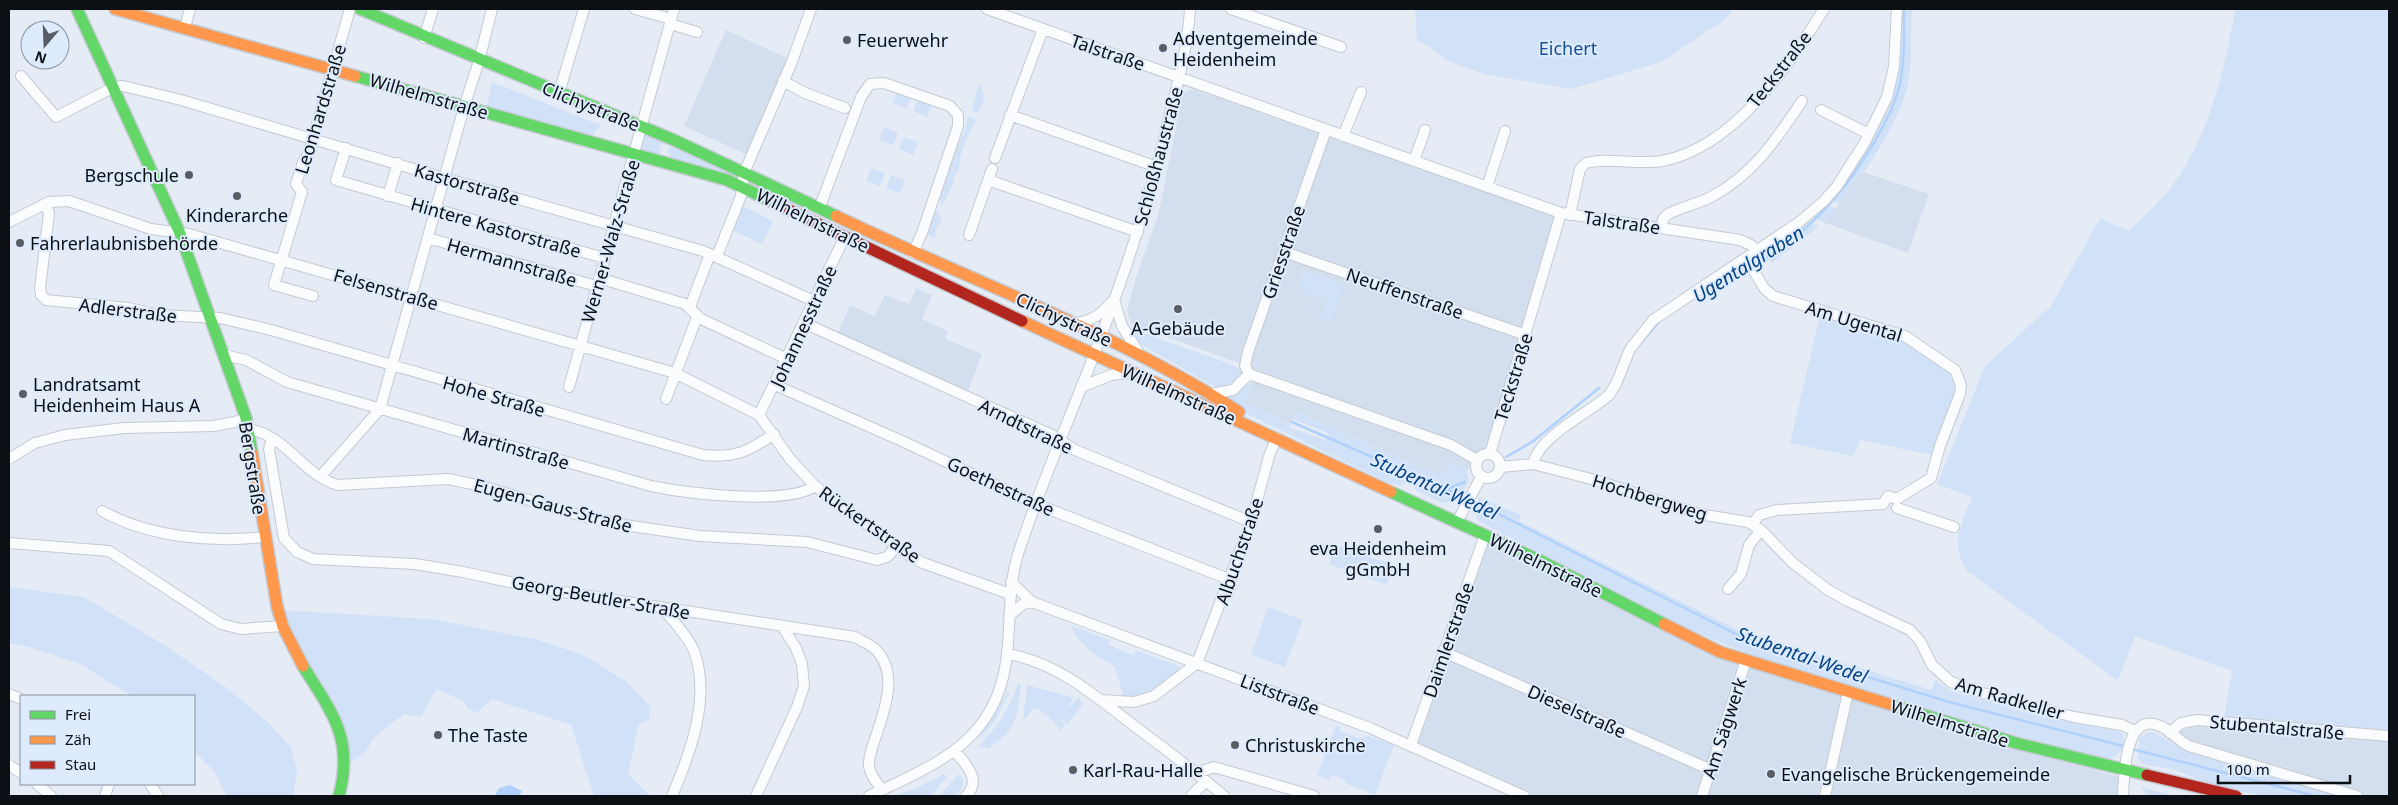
<svg xmlns="http://www.w3.org/2000/svg" width="2398" height="805" font-family="'Noto Sans',sans-serif">
<rect width="100%" height="100%" fill="#e5ecf5"/>
<path fill="#d3dfef" d="M726,30L789,59L748,155L684,126Z
M1192,89L1558,217L1487,449L1476,453L1470,468L1467,470L1449,463L1441,476L1297,412L1291,424L1245,403L1255,381L1241,377V364L1131,324L1127,310L1138,272L1158,216L1183,93Z
M1860,171L1929,194L1908,253L1823,222L1836,208Z
M916,288L932,295L922,319L948,331L945,339L982,354L968,391L838,333L850,305L875,316L885,295L909,304Z
M1484,541L1602,598L1702,651L1726,661L2053,759L2124,778L2123,796H1519L1407,747Z
M2224,716L2264,720L2278,718L2389,730V796H2340L2182,750L2164,737L2168,728L2181,719L2219,718Z"/>
<path fill="#d1e2f8" d="M1415,9H1734L1724,20L1661,62L1572,89L1484,74L1446,60L1417,39Z
M1900,9H1912C1911,29 1912,50 1910,71C1906,109 1884,141 1864,172L1860,171L1839,203L1829,201L1884,114Z
M2235,9H2389V730L2278,718L2264,720L2224,716L2232,671L2135,636L2118,681L1967,571C1949,541 1961,526 1972,497L1937,484L1985,366L2051,306L2100,218L2129,231C2142,218 2157,205 2169,190C2208,141 2225,69 2235,9Z
M492,82L600,125L592,136L487,107Z
M979,83C986,96 985,102 977,114L972,110Z
M898,90L912,96L906,108L893,103Z
M918,99L932,104L927,117L913,111Z
M968,116L977,120C968,134 959,154 959,170L954,177V184C948,191 947,199 941,206L940,196L951,157L963,135Z
M884,127L898,133L893,145L879,140Z
M644,134L664,142L660,147V154L640,149Z
M904,137L918,142L913,155L899,149Z
M671,146L737,175L736,176L670,157L667,150Z
M871,168L885,173L880,186L866,181Z
M891,175L905,180L900,193L886,188Z
M742,206L773,221L762,244L732,230Z
M1826,206L1836,208L1823,222L1816,218V213Z
M933,209L940,214L941,222L936,229L935,238L928,235Z
M1805,221L1819,226L1772,263L1769,260L1756,268L1755,261L1758,255Z
M1304,270L1345,285L1332,321L1320,317L1325,301L1297,291Z
M1821,311L1885,329L1943,361L1961,385L1940,446L1931,455L1860,440L1853,456L1790,443Z
M1137,331L1233,365L1242,371V374L1234,385L1219,389L1140,344L1131,336Z
M1255,381L1245,403L1291,424L1290,428L1326,440L1328,433L1293,419L1296,412L1441,476L1449,462L1467,470C1471,483 1465,491 1456,501L1441,503L1414,489L1415,486L1405,482L1402,486L1387,482L1249,415L1235,406L1226,396Z
M1479,497L1521,515L1519,521L1742,632L1932,690L1935,680L1951,691L2042,717L2118,731L2123,734C2126,749 2120,756 2106,760L2018,736L1752,655L1686,628L1478,521L1475,510Z
M1336,545L1393,565L1387,585L1329,564Z
M9,587L84,597L169,648L227,688L269,723L291,747L297,771L293,796H227L214,771L194,751V696H132L80,664L29,647L9,643Z
M1268,607L1303,620L1285,667L1251,655Z
M277,610L432,619L538,640L581,654L626,681L651,707L649,719L639,724L628,774L649,795L594,796L571,725L492,699L477,713L467,708L465,702L437,689L421,717L404,714L376,736L364,753L344,768V744Z
M1070,625L1110,640L1108,645L1133,655L1136,650L1179,666L1180,672C1163,686 1148,701 1124,698L1115,667C1095,655 1080,646 1070,625Z
M1018,683L1021,684C1017,717 1018,729 988,749L979,746C997,727 1010,708 1018,683Z
M1027,685L1074,698L1066,710L1079,697L1083,704L1067,725L1052,709L1065,725L1061,731C1054,722 1046,712 1034,708L1023,721Z
M1008,691L1009,695L994,722L977,743Z
M1336,725L1341,727L1340,731L1359,738L1368,736L1394,745L1375,795L1345,783L1346,780L1332,775L1329,780L1317,775Z
M2154,732L2182,750L2340,796H2260L2206,782L2172,769L2145,765L2138,760L2139,739L2146,733Z
M944,774L947,777L931,796H900L897,794L913,790Z
M959,774L963,779C963,796 953,796 939,796Z
M2141,787L2175,796C2162,796 2147,801 2141,787Z"/>
<path fill="#b0d1fb" d="M510,785L522,791L519,796H495L499,788Z"/>
<g fill="none" stroke-linecap="round" stroke-linejoin="round">
<path stroke="#b0d1fb" stroke-width="2.5" d="M1754,265C1806,236 1845,192 1875,141C1886,121 1898,100 1901,77C1905,55 1904,31 1904,9
M1703,292L1749,267
M1640,344L1659,322
M1292,422L1466,498
M1506,457L1532,442L1599,388
M1447,489L1465,482
M1471,500L1748,640L1949,702L2127,747
M2132,749L2315,796"/>
<g stroke="#c4cad2" stroke-width="12">
<path id="street" d="M635,9L671,19
M987,9L1561,213L1740,240L1751,245L1756,251
M1231,9L1341,47
M670,24L697,32
M185,27L190,9
M424,38L433,9
M21,76L56,117L114,87L123,86L181,100L444,178L703,251L814,301
M783,81L805,93L845,108
M559,93L584,9
M1821,110L1869,134
M1010,115L1157,167
M1343,136L1361,92
M346,148L336,180L604,258
M995,158L1043,29
M1414,161L1425,130
M988,180L1138,232
M1487,187L1505,131
M388,196L398,163
M45,204L49,213L40,288L41,295L46,300L128,308L160,315L220,318L271,330L703,455C736,458 747,452 774,434
M819,209L861,97L870,84L884,83L950,106L958,115V126L922,233L913,253
M1570,215L1580,169L1586,163C1608,157 1637,165 1662,161C1733,148 1788,67 1824,9
M9,222L49,202L69,201L151,229L189,234L675,373L759,415L790,459L815,486L910,556L923,563L1010,594
M1661,228L1663,219L1668,214C1682,207 1697,204 1711,197C1755,173 1775,141 1802,101
M969,235L992,169
M428,238L596,286
M1284,252L1526,335
M717,256L741,196L744,173L791,64L811,9
M1746,258L1764,288L1773,296L1905,336L1955,370L1961,385L1960,394L1940,446L1931,478L1897,499
M599,278L685,304L701,319L787,359
M313,296L274,285L302,192L296,184L303,162L308,155L350,9
M1114,300L1122,326L1137,350
M690,307L710,254
M804,323L1052,435L1075,450L1251,522
M1076,323C1092,321 1101,314 1112,302
M224,355L246,360L287,382L651,486C685,493 787,506 815,486
M1249,374L1245,366L1248,352L1326,130
M1249,374L1451,445L1477,460
M775,385L902,441L1036,504L1231,580
M569,387L674,9
M1081,387L1111,375L1127,373
M1210,394L1233,390L1249,374
M666,399L697,317
M759,415L845,236
M249,429C286,435 304,476 338,485L448,479L482,486L586,517L631,526L700,536L807,542L877,560L887,557L897,546
M272,438L269,449L284,538L297,552L313,559L415,564L463,572L537,588L855,637C861,641 870,644 875,649C899,672 885,709 876,736C873,745 868,757 869,766C870,775 877,783 882,790
M1476 466a12 12 0 1 1 24 0a12 12 0 1 1-24 0Z
M1490,454L1561,213
M9,459L35,443L65,435L124,428L213,426L235,422L246,418
M1533,464C1539,436 1589,413 1609,395L1616,384L1630,349L1653,320L1798,223L1824,201L1837,186L1865,142L1887,97L1894,67L1897,9
M1500,467L1533,464L1595,480L1699,514L1748,522L1761,530L1793,563L1828,590L1848,601L1910,630L1920,641L1932,665L1951,682L1971,690L2074,717L2122,725L2135,731
M320,477L380,409L464,107L479,61L492,9
M1883,504L1888,496L1897,499
M1897,508L1954,527
M102,511C149,537 211,543 263,537
M1457,522L1481,477
M1753,524L1759,515L1777,510L1883,504
M9,543L109,551L221,624L241,629L283,626
M1011,582L1032,602L1370,728L1524,796
M1728,589L1741,574L1749,545L1761,530
M663,608C673,621 688,636 694,651C711,697 691,752 672,796
M1009,616L1023,604L1032,602
M1444,652L1711,770
M1008,654C1058,663 1094,695 1133,725C1164,748 1194,771 1224,796
M9,694L21,699
M1101,700L1134,702L1154,696L1197,663L1251,522L1270,453L1277,438
M2170,733L2181,723L2197,720L2389,736
M1411,745L1485,535
M955,751C966,765 982,780 966,796
M9,765L21,773
M1197,773L1214,767L1314,796
M37,784L51,796
M150,784L158,796
M105,796L109,784
M756,796L797,707L804,686L802,664L796,648L782,626
M869,796C915,774 967,755 992,707C1018,658 1002,602 1019,551C1041,484 1069,420 1094,355C1123,279 1149,202 1168,122C1177,85 1188,47 1190,9
M1191,796L1206,781
M1702,796L1746,660
M1825,796L1848,692
M2123,796C2124,775 2125,710 2160,726C2171,730 2178,741 2189,746L2357,796"/>
</g>
<g stroke="#c4cad2" stroke-width="14">
<path id="fast" d="M77,9L179,231L246,418L252,453
M360,9L674,140L836,216
M355,76L727,180L789,210
M1391,492L1539,560L1664,624
M303,666C332,713 354,738 339,796
M1892,705L2016,743L2147,775"/>
</g>
<g stroke="#c4cad2" stroke-width="14">
<path id="slow" d="M115,9L355,76
M836,216C971,281 1113,331 1239,412
M1022,321L1391,492
M252,453L277,606L283,627L303,666
M1664,624L1720,652L1892,705"/>
</g>
<g stroke="#c4cad2" stroke-width="14">
<path id="jam" d="M789,210L1022,321
M2147,775L2236,796"/>
</g>
<use href="#street" stroke="#fbfcfe" stroke-width="10"/>
<use href="#fast" stroke="#63d668" stroke-width="11"/>
<use href="#slow" stroke="#ff974d" stroke-width="11"/>
<use href="#jam" stroke="#b3261e" stroke-width="11"/>
</g>
<g fill="#585d63" stroke="#deebfc" stroke-width="2">
<circle cx="847" cy="40" r="5"/>
<circle cx="1163" cy="48" r="5"/>
<circle cx="189" cy="175" r="5"/>
<circle cx="237" cy="196" r="5"/>
<circle cx="20" cy="243" r="5"/>
<circle cx="1178" cy="309" r="5"/>
<circle cx="23" cy="394" r="5"/>
<circle cx="1378" cy="529" r="5"/>
<circle cx="438" cy="735" r="5"/>
<circle cx="1235" cy="745" r="5"/>
<circle cx="1073" cy="770" r="5"/>
<circle cx="1771" cy="774" r="5"/>
</g>
<g text-anchor="middle" dominant-baseline="central" stroke-width="4" stroke-linejoin="round" paint-order="stroke">
<g font-size="18" fill="#0c1015" stroke="#deebfc" text-anchor="start">
<text x="1173" y="38">Adventgemeinde<tspan x="1173" dy="21">Heidenheim</tspan></text>
<text x="857" y="40">Feuerwehr</text>
<text x="179" y="175" text-anchor="end">Bergschule</text>
<text x="237" y="215" text-anchor="middle">Kinderarche</text>
<text x="30" y="243">Fahrerlaubnisbehörde</text>
<text x="1178" y="328" text-anchor="middle">A-Gebäude</text>
<text x="33" y="384">Landratsamt<tspan x="33" dy="21">Heidenheim Haus A</tspan></text>
<text x="1378" y="548" text-anchor="middle">eva Heidenheim<tspan x="1378" dy="21">gGmbH</tspan></text>
<text x="448" y="735">The Taste</text>
<text x="1245" y="745">Christuskirche</text>
<text x="1083" y="770">Karl-Rau-Halle</text>
<text x="1781" y="774">Evangelische Brückengemeinde</text>
</g>
<g font-size="18" fill="#175193" stroke="#deebfc">
<text x="1568" y="48">Eichert</text>
</g>
<g font-size="18" fill="#0c1015" stroke="#deebfc">
<text transform="translate(1108 52) rotate(19)">Talstraße</text>
<text transform="translate(1779 69) rotate(-52)">Teckstraße</text>
<text transform="translate(429 96) rotate(16)">Wilhelmstraße</text>
<text transform="translate(591 106) rotate(22)">Clichystraße</text>
<text transform="translate(320 109) rotate(-73)">Leonhardstraße</text>
<text transform="translate(1158 156) rotate(-75)">Schloßhaustraße</text>
<text transform="translate(467 184) rotate(16)">Kastorstraße</text>
<text transform="translate(813 220) rotate(26)">Wilhelmstraße</text>
<text transform="translate(1622 222) rotate(8)">Talstraße</text>
<text transform="translate(496 227) rotate(16)">Hintere Kastorstraße</text>
<text transform="translate(610 241) rotate(-74)">Werner-Walz-Straße</text>
<text transform="translate(1283 252) rotate(-71)">Griesstraße</text>
<text transform="translate(512 262) rotate(16)">Hermannstraße</text>
<text transform="translate(386 289) rotate(16)">Felsenstraße</text>
<text transform="translate(1405 293) rotate(19)">Neuffenstraße</text>
<text transform="translate(128 310) rotate(7)">Adlerstraße</text>
<text transform="translate(1064 319) rotate(25)">Clichystraße</text>
<text transform="translate(1854 321) rotate(17)">Am Ugental</text>
<text transform="translate(803 326) rotate(-65)">Johannesstraße</text>
<text transform="translate(1513 377) rotate(-73)">Teckstraße</text>
<text transform="translate(1179 394) rotate(24)">Wilhelmstraße</text>
<text transform="translate(494 396) rotate(16)">Hohe Straße</text>
<text transform="translate(1026 426) rotate(26)">Arndtstraße</text>
<text transform="translate(516 448) rotate(16)">Martinstraße</text>
<text transform="translate(253 468) rotate(81)">Bergstraße</text>
<text transform="translate(1001 486) rotate(25)">Goethestraße</text>
<text transform="translate(1650 497) rotate(17)">Hochbergweg</text>
<text transform="translate(553 505) rotate(15)">Eugen-Gaus-Straße</text>
<text transform="translate(870 524) rotate(35)">Rückertstraße</text>
<text transform="translate(1239 551) rotate(-71)">Albuchstraße</text>
<text transform="translate(1546 565) rotate(26)">Wilhelmstraße</text>
<text transform="translate(601 597) rotate(10)">Georg-Beutler-Straße</text>
<text transform="translate(1448 640) rotate(-71)">Daimlerstraße</text>
<text transform="translate(1280 694) rotate(21)">Liststraße</text>
<text transform="translate(2010 698) rotate(16)">Am Radkeller</text>
<text transform="translate(1577 711) rotate(24)">Dieselstraße</text>
<text transform="translate(1950 723) rotate(17)">Wilhelmstraße</text>
<text transform="translate(2277 727) rotate(5)">Stubentalstraße</text>
<text transform="translate(1724 728) rotate(-72)">Am Sägwerk</text>
</g>
<g font-size="19" font-style="italic" fill="#054384" stroke="#deebfc">
<text transform="translate(1748 264) rotate(-32)">Ugentalgraben</text>
<text transform="translate(1435 486) rotate(24)">Stubental-Wedel</text>
<text transform="translate(1802 655) rotate(19)">Stubental-Wedel</text>
</g>
</g>
<rect width="2398" height="805" fill="none" stroke="#0c1015" stroke-width="20"/>
<rect x="20" y="695" width="175" height="90" fill="#deebfc" stroke="#8a93a0"/>
<rect x="30" y="711" width="25" height="8" fill="#63d668" stroke="#8a93a0"/>
<text x="65" y="720" font-size="15" fill="#0c1015">Frei</text>
<rect x="30" y="736" width="25" height="8" fill="#ff974d" stroke="#8a93a0"/>
<text x="65" y="745" font-size="15" fill="#0c1015">Zäh</text>
<rect x="30" y="761" width="25" height="8" fill="#b3261e" stroke="#8a93a0"/>
<text x="65" y="770" font-size="15" fill="#0c1015">Stau</text>
<g transform="translate(45 45) rotate(199)"><circle r="24" fill="#deebfc" stroke="#8a93a0"/>
<path d="M0-4L9 19L0 12L-9 19Z" fill="#585d63"/>
<text y="-8" font-size="14" font-weight="bold" text-anchor="middle" fill="#0c1015">N</text>
</g>
<path d="M2218 775v8h132v-8" fill="none" stroke="#0c1015" stroke-width="2.5"/>
<text x="2226" y="775" font-size="15" fill="#0c1015" stroke="#deebfc" stroke-width="4" paint-order="stroke">100 m</text>
</svg>
